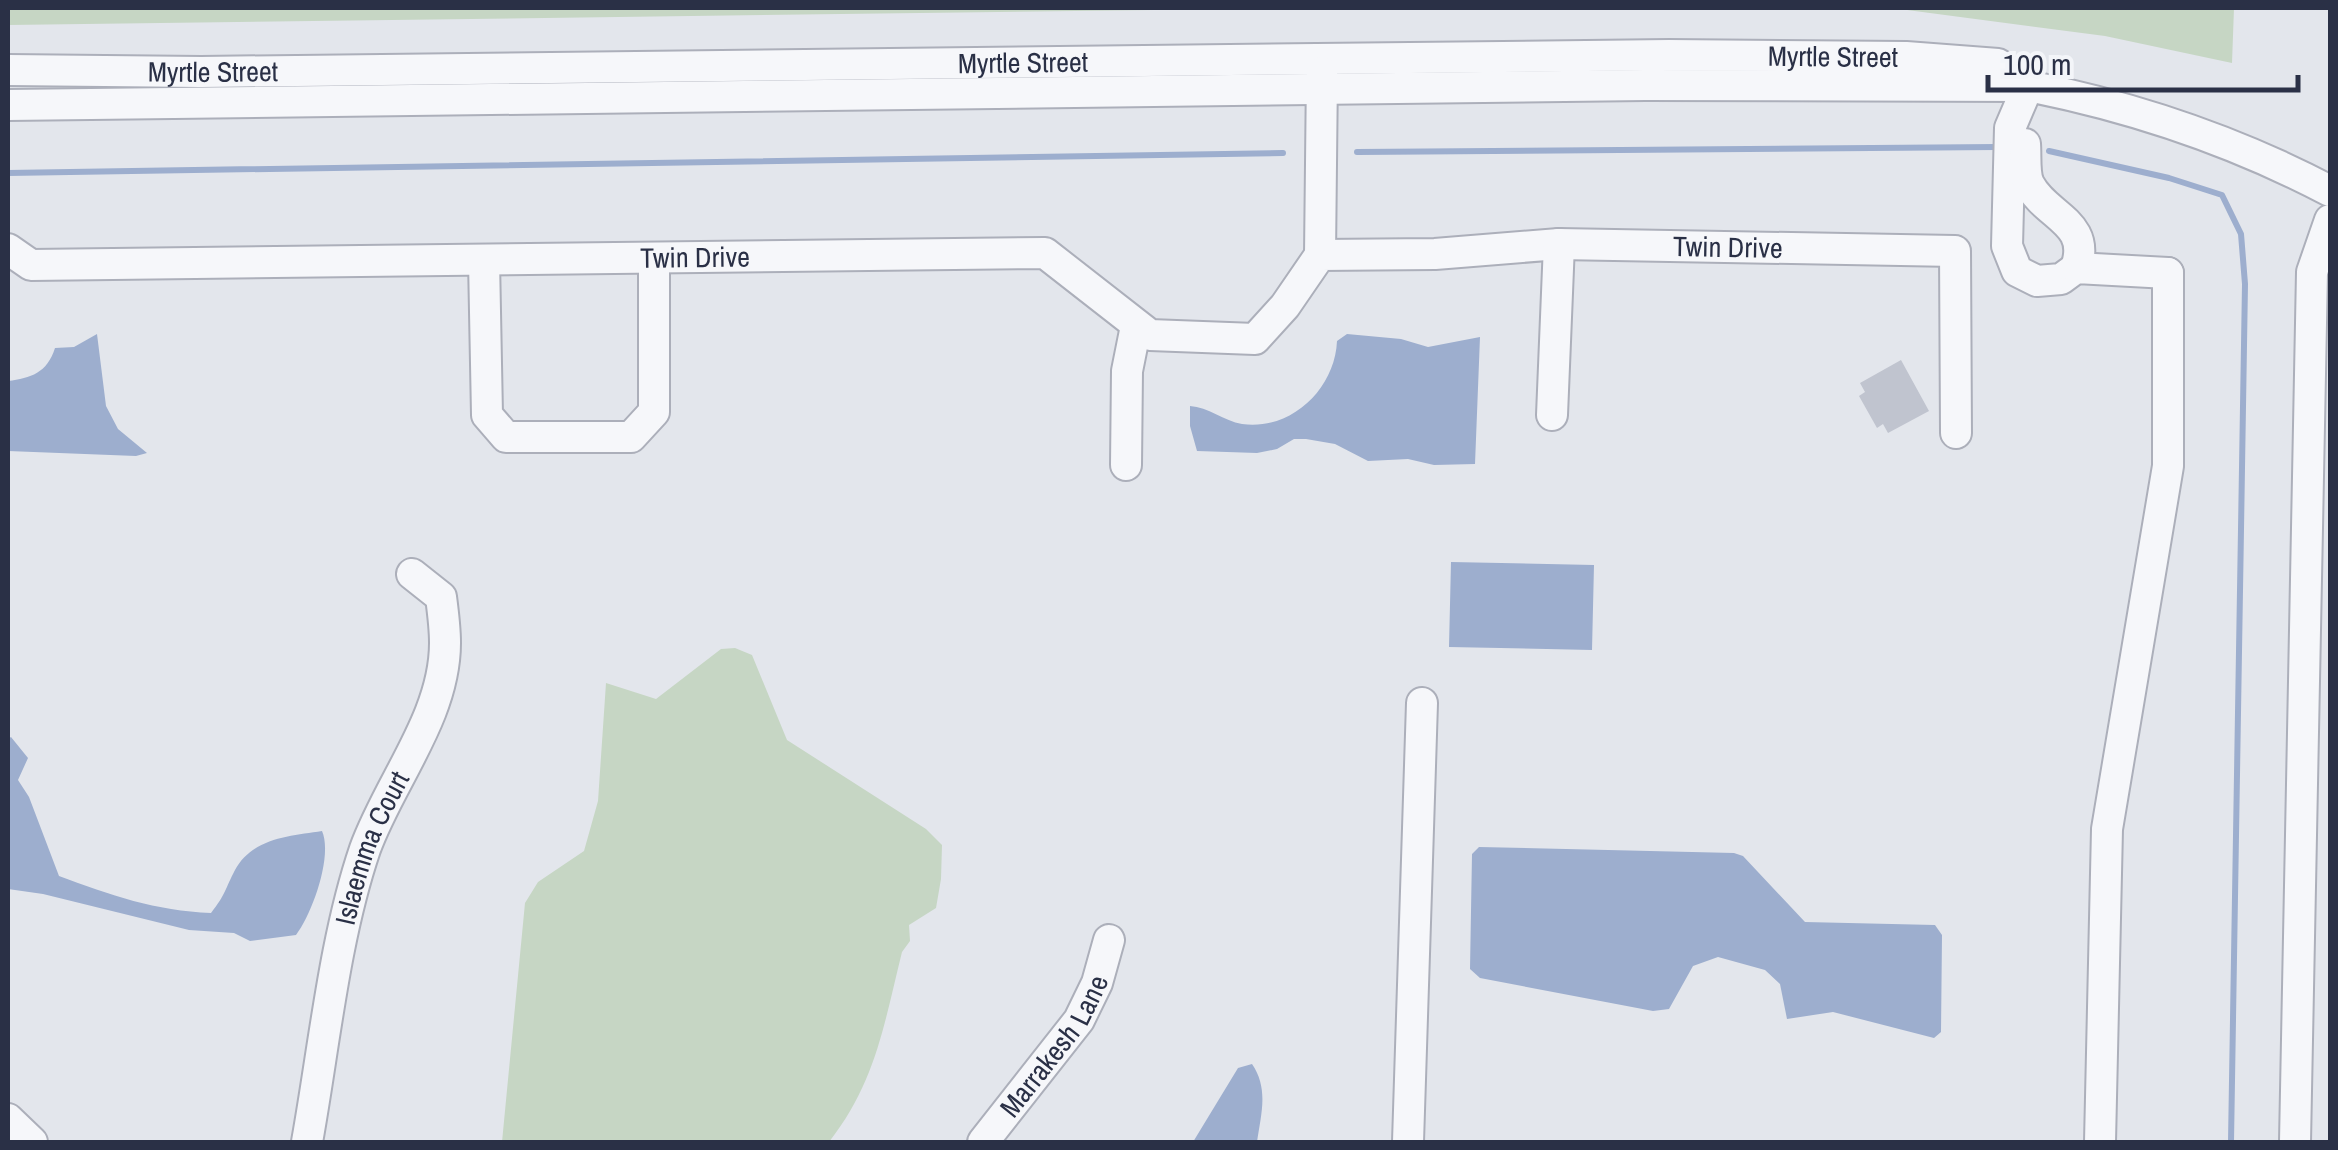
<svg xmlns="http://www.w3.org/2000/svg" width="2338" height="1150" font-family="'Archivo Narrow',sans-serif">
<rect width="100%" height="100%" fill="#e3e6ec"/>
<path fill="#c6d6c4" d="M8,8H1304L8,25Z
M1892,8H2234L2232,63L2105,36Z
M735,648L752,655L787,740L926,829L942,845L941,879L936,908L909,925L910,941L902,952C884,1024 876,1082 829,1142H502L525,903L538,882L584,851L598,801L606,683L656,699L721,649Z"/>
<path fill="#9daece" d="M97,334L106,406L118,429L147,453L136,456L8,451V381C31,378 47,373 55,348L74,347Z
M1347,334L1401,339L1428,347L1480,337L1475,464L1434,465L1408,459L1368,461L1335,444L1306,439H1294L1277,449L1257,453L1197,451L1190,426V406C1208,407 1224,421 1242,424C1291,431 1335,389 1337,341Z
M1451,562L1594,565L1592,650L1449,647Z
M11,737L28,758L18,780L29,797L59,876C110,895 156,911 211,913C226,894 225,889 235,870C252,838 290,836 322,831C333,856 312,914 296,935L250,941L234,933L189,930L43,894L8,889V739Z
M1479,847L1734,853L1743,856L1805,922L1935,925L1942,935L1941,1032L1934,1038L1833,1012L1787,1019L1780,984L1765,970L1718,957L1693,966L1669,1009L1653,1011L1480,978L1470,969L1472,854Z
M1252,1064C1269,1089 1261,1114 1257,1142H1193L1238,1068Z"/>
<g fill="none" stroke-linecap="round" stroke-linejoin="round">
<path stroke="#9daece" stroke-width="6" d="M2049,151L2169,178L2222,195L2241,234L2245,284L2231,1142
M1357,152L1997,147
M8,173L1283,153"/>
</g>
<path fill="#c0c4cf" d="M1901,360L1929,411L1888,433L1883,424L1877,428L1859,396L1865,392L1860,383Z"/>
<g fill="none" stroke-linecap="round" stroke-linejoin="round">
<g stroke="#acafba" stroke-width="34">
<g id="minor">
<path id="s1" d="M8,70L201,72L1669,55L1906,57L1998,64L2028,86"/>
<path d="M2028,86L2010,128L2007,246L2017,271L2037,281L2061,279L2076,268L2168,273"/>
<path d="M8,105L1645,85L2028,86C2134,107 2235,141 2330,191"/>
<path d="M2025,144C2026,156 2024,174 2029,184C2046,217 2092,222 2076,268"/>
<path id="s2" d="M8,249L31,265L1045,253L1150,335L1255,339L1285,306L1320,255L1435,254L1559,244L1955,251L1956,433"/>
<path d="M1320,255L1322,72"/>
<path d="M484,260L487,415L506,437H631L654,412V258"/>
<path d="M1552,415L1559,244"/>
<path d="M1126,465L1127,371L1136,326"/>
<path d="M8,1119L32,1142"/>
<path id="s3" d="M307,1142C324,1048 334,940 365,849C389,782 445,717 445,643C445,628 443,612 441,597L412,574"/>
<path id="s4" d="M983,1142L1079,1020L1097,983L1109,940"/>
<path d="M1408,1142L1422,703"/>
<path d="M2100,1142L2107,829L2168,466V273"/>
<path d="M2295,1142L2312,272L2330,220"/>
</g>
</g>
<use href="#minor" stroke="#f6f7fa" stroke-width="30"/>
</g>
<g text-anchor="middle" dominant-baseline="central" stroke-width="9" stroke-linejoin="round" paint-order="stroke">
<g font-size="28" fill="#2a3046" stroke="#f3f5f9">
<text stroke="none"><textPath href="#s1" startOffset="1825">Myrtle Street</textPath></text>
<text stroke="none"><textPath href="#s1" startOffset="1015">Myrtle Street</textPath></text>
<text stroke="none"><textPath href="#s1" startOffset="205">Myrtle Street</textPath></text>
<text stroke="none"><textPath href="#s2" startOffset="1795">Twin Drive</textPath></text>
<text stroke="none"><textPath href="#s2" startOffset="692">Twin Drive</textPath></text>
<text stroke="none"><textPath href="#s3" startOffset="302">Islaemma Court</textPath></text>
<text stroke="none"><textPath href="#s4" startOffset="120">Marrakesh Lane</textPath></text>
</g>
</g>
<rect width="2338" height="1150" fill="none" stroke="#2a3046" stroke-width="20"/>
<path d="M1988 75v15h310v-15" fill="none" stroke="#2a3046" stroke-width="5"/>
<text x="2003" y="75" font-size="30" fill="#2a3046" stroke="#f3f5f9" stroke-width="8" paint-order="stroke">100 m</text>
</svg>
